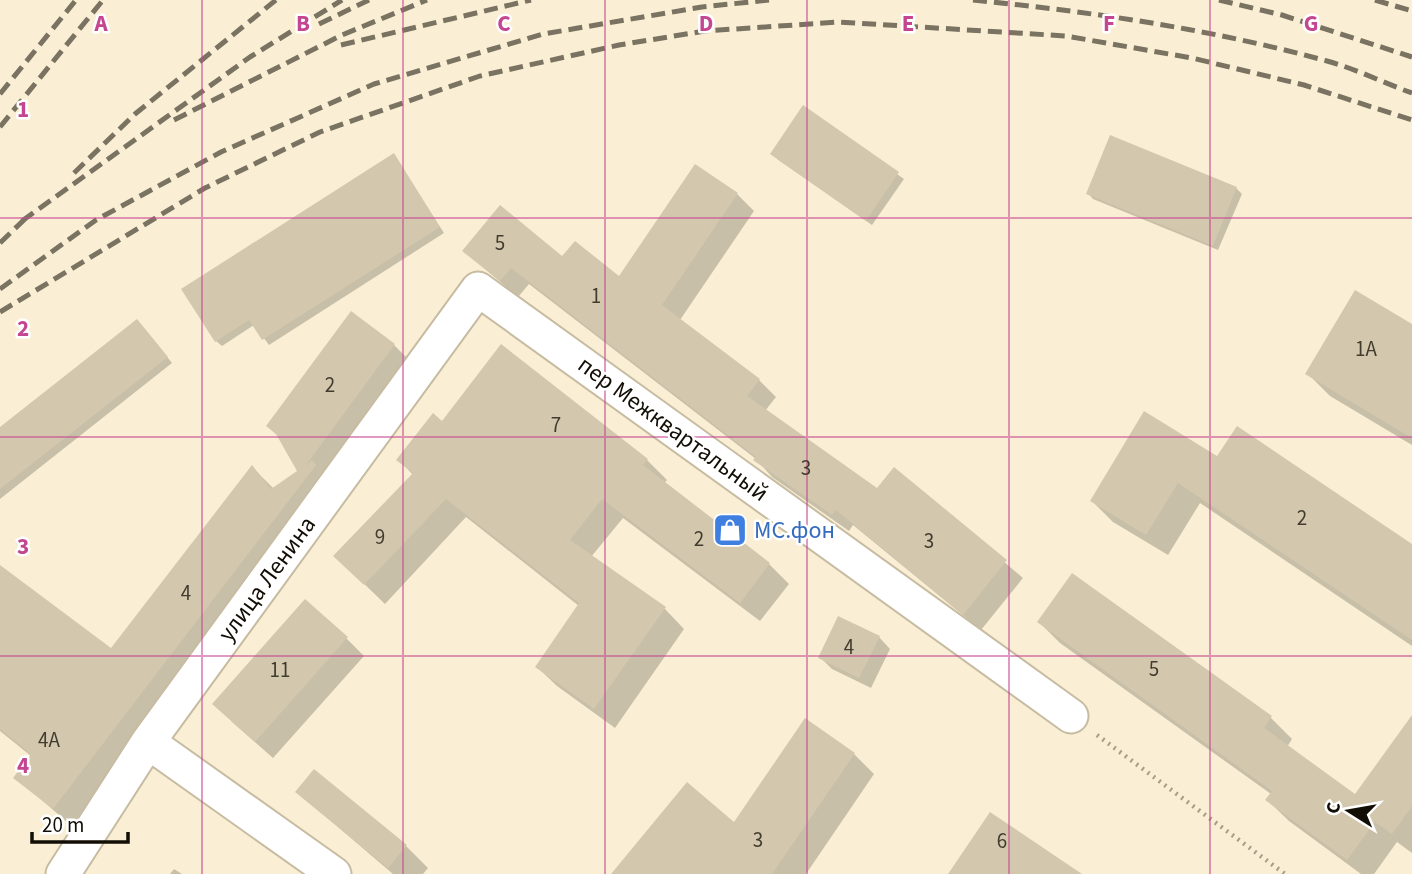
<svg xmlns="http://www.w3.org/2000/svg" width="1412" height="874" font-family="'Source Sans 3',sans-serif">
<rect width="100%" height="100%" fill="#faefd4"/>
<path fill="#0003" d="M804,108L904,179L872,225L777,159Z
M394,156L444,233L269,345L254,325L222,346L216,341Z
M1236,188L1242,194L1218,250L1093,199L1088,193Z
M737,194L754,211L680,320L759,380L776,397L765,411L877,491L895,470L1023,578L981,630L853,525L849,531L772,477L756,459L529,284L518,297L464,251L563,259L619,278Z
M1412,326V445L1330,396L1308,374Z
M143,327L172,363L0,499V429Z
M394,345L414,365L74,828L15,777L31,756L0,731V573L111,651L253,468L274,489L300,471L282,440L268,426Z
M442,423L647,460L667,480L664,483L769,564L789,584L760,621L623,518L591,557L665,609L684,629L615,728L557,686L537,667L579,606L466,517L385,604L356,576L413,475L399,460Z
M1218,458L1412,546V646L1200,503L1168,555L1113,522L1092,501Z
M1039,622L1271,718L1292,739L1287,747L1355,796L1412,718V853L1397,842L1374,874H1361L1289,821L1267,800L1271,794L1060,643Z
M879,637L890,649L871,688L832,669L820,657Z
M346,638L364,656L273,758L231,721Z
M854,754L874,774L806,874H613L735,825Z
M297,792L406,846L428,868L423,874H393Z
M174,869L182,874H170Z"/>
<path fill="#d3c8ae" d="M803,105L899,172L866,221L770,154Z
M1110,135L1237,187L1213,246L1086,194Z
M394,153L440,227L262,340L249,320L215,342L181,289Z
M695,164L738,193L662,305L760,379L747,396L877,488L894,467L1007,560L963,615L836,510L832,515L753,460L756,457L511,268L500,281L462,251L500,205L562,256L575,241L619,276Z
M1355,290L1412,324V438L1305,374Z
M351,311L395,344L306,465L312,460L316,465L53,809L13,778L31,754L0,729V565L111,648L252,465L271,489L297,471L276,434L266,426Z
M137,319L168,357L0,489V427Z
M501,344L648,459L643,465L770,563L740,603L602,499L570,540L666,607L594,709L535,667L579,603L446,499L364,585L333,556L413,473L396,460L433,413L442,421Z
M1144,411L1217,456L1237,426L1412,544V640L1178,483L1146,535L1090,501Z
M1072,573L1272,716L1264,728L1355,794L1412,715V806L1392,834L1375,822L1347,860L1265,800L1272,791L1037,622Z
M305,599L348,637L255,742L212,704Z
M838,616L880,636L859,678L818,658Z
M805,718L855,753L772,874H611L687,782L734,822Z
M314,769L407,845L388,868L295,792Z
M990,812L1082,874H948Z"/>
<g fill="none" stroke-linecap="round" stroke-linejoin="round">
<g stroke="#c7bca2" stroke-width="37">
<path id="street" d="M148,742L334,874
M63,874L148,742L478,289L1071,716"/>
</g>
<path stroke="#a69e89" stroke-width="4.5" stroke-dasharray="2 5" stroke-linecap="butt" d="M1097,735L1285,874"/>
<use href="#street" stroke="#fff" stroke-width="33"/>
<path stroke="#7a7362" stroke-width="5" stroke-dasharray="14 7" stroke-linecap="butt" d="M973,0C1093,12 1211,29 1327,61C1356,69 1384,83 1412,93
M1219,0L1282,15L1412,57
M1375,0L1412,11
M319,24L369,0
M341,45L531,0
M0,94L76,0
M174,120L342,35L427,0
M0,127L103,0
M74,173L135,114L276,0
M22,221L250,57L342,0
M0,243L28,216
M0,289L96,220L221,152L374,84L543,34L702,7L769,0
M0,312L205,188L320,132L480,76L619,45L705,31L839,22L1066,36L1192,58L1304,85L1412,120"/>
</g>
<path fill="none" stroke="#c44590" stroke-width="2" stroke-opacity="0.55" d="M202,0V874M403,0V874M605,0V874M807,0V874M1009,0V874M1210,0V874M0,218H1412M0,437H1412M0,656H1412"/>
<defs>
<g id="shop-square" transform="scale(1.75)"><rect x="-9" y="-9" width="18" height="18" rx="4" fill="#3f7fe0" stroke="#fff"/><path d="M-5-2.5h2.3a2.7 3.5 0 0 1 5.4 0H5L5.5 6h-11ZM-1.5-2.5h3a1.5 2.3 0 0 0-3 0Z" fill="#fff"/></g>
</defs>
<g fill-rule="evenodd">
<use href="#shop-square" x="730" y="530"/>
</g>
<g text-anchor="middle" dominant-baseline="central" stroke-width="5" stroke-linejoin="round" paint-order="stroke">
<g font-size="21" fill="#423c2f">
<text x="500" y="243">5</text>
<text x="596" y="296">1</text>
<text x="1366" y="349">1А</text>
<text x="330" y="385">2</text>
<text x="556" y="425">7</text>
<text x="806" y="468">3</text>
<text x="1302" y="518">2</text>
<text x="380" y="537">9</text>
<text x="699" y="539">2</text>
<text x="929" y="541">3</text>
<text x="186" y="593">4</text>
<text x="849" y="647">4</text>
<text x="1154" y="669">5</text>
<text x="280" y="670">11</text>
<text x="49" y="740">4А</text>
<text x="758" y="840">3</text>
<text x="1002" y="841">6</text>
</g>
<g font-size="24" fill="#120e05" stroke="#fff">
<text transform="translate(673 429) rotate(36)">пер Межквартальный</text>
<text transform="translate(267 579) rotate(-54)">улица Ленина</text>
</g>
<g font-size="24" fill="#366cbe" stroke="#fff" text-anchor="start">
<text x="754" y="530">МС.фон</text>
</g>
</g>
<g font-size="23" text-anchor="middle" font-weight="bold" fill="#c44590" stroke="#fff" stroke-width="5" stroke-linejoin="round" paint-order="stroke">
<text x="101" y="31">A</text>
<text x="303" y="31">B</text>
<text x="504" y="31">C</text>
<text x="706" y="31">D</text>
<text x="908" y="31">E</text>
<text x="1109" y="31">F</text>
<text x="1311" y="31">G</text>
<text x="23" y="117">1</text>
<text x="23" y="336">2</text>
<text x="23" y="554">3</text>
<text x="23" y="773">4</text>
</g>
<g transform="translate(1349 811) rotate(281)" stroke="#ffffff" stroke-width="5" paint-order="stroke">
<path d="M0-5L12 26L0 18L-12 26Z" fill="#120e05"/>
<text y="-10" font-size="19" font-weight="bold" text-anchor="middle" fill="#120e05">С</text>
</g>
<path d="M32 832v10h96v-10" fill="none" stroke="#120e05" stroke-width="3.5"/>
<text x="42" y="832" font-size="21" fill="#120e05" stroke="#ffffff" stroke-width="5" paint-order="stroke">20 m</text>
</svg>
